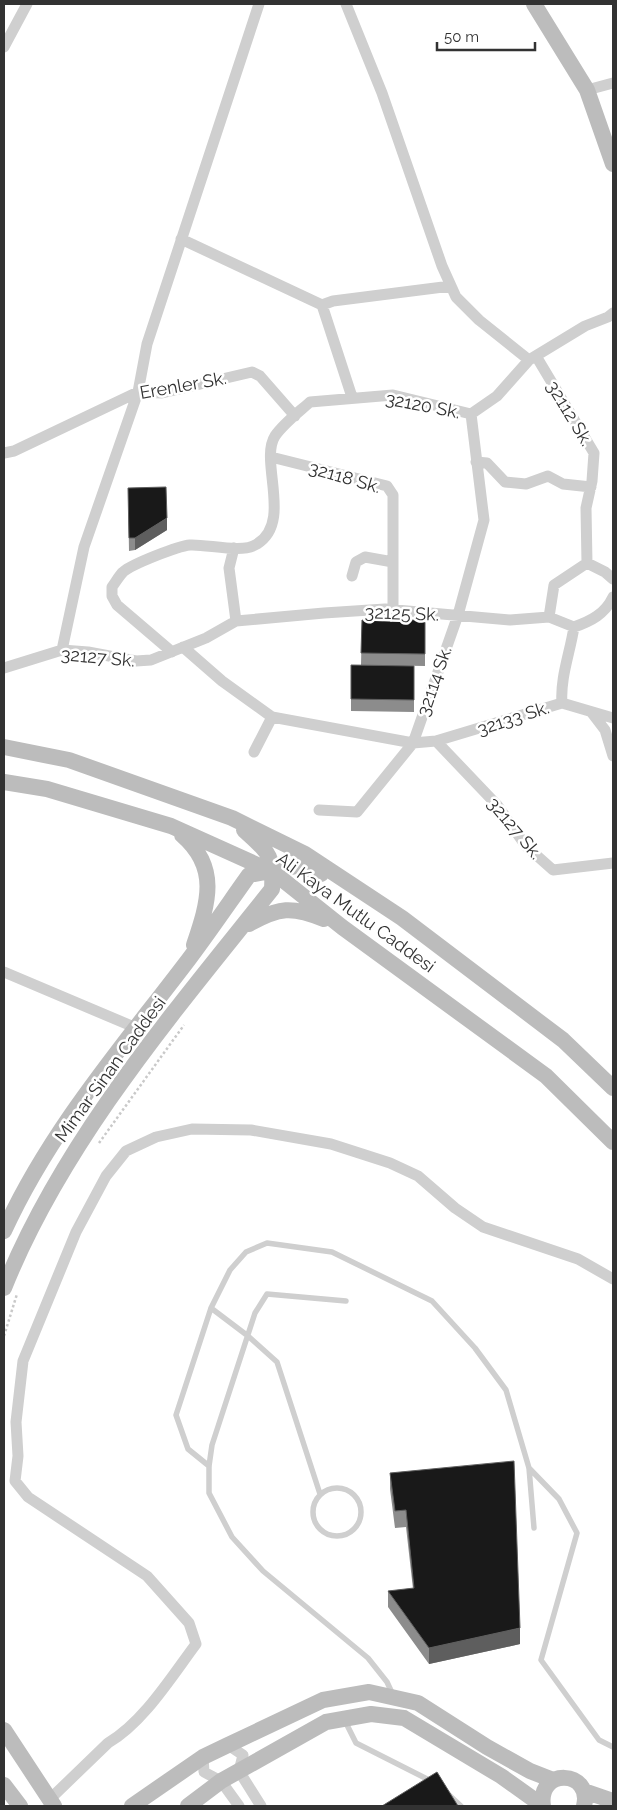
<svg xmlns="http://www.w3.org/2000/svg" width="617" height="1810" font-family="Raleway,sans-serif">
<rect width="100%" height="100%" fill="#fff"/>
<g fill="none" stroke-linecap="round" stroke-linejoin="round">
<path stroke="#c9c9c9" stroke-width="2.5" stroke-dasharray="2.5 2.5" stroke-linecap="butt" d="M99,1143L184,1025
M4,1336L17,1294"/>
<path stroke="#cfcfcf" stroke-width="5.5" d="M346,1301L267,1294L255,1313L212,1445L209,1466V1493L232,1537L263,1571L368,1658L387,1682L393,1695
M211,1308L248,1336L277,1362L320,1494
M209,1466L188,1449L176,1415L211,1308L230,1270L246,1252L267,1243L332,1252L432,1301L475,1348L506,1390L529,1468L534,1528
M529,1468L559,1499L577,1533L541,1660L599,1740L613,1747
M313 1512a24 24 0 1 1 48 0a24 24 0 1 1-48 0Z
M345,1721L356,1743L433,1782
M448,1794L461,1806"/>
<path stroke="#cfcfcf" stroke-width="11" d="M346,4L382,93L442,266L456,297L479,320L529,360
M4,47L27,4
M587,90L613,83
M181,239L322,305L333,301L451,286
M322,305L352,397
M536,356L594,453L592,481L586,508L587,563L554,585L549,617
M4,453L14,451L138,392L162,393L252,372L260,376L295,416
M271,457L387,486L393,495V610
M476,462L487,463L505,482L526,484L548,476L563,484L591,487
M234,548L229,568L236,621
M587,563L605,572L613,579
M352,576L356,562L365,557L393,562
M183,647L222,681L272,717L413,743L436,741L562,703L613,718
M62,650L84,547L138,392L147,344L259,4
M172,652L117,605L112,596V587C115,583 119,576 123,572C132,564 178,546 190,545C208,544 242,554 257,544C293,522 259,461 275,436C284,423 299,412 310,402L393,395L471,414L497,396L529,360L585,326L608,317L613,313
M4,668L62,650L88,652L136,661L151,660L206,638L236,621L324,613L385,609L510,620L549,617L574,627C591,621 605,614 613,597
M562,703C560,678 570,653 574,627
M592,713L605,730L613,756
M436,741L497,805L526,846L553,870L613,863
M254,752L272,717
M319,810L357,812L413,743L458,615L484,520L471,414
M4,972L134,1027
M228,1745L243,1755L239,1771L261,1806
M203,1757L204,1772L221,1781L239,1806
M49,1800L108,1743C143,1723 172,1676 196,1644L189,1623L147,1576L28,1497L15,1481L18,1456L16,1422L23,1361L76,1232L106,1176L126,1151L156,1137L192,1129L251,1130L331,1144L390,1163L418,1176L455,1208L483,1227L578,1259L613,1279"/>
<path stroke="#bcbcbc" stroke-width="16" d="M534,4L587,90L613,164
M4,747L69,760L232,818L305,854L402,918L563,1040L613,1088
M4,782L47,789L171,826L273,872L342,927L546,1076L613,1142
M182,835C220,868 208,903 194,945
M249,924C279,907 292,906 324,919
M4,1231C50,1130 123,1046 189,959C210,931 229,903 249,875L302,865L321,874
M4,1288C63,1141 174,1012 272,889C274,854 268,852 244,830
M4,1730L54,1806
M4,1785L20,1806
M584,1791L613,1801
M132,1806L203,1757L228,1745L323,1700L369,1692L418,1703L487,1747L530,1771L553,1780
M188,1806L221,1781L326,1722L371,1714L404,1718L501,1776L543,1806
M543,1806C537,1767 593,1770 584,1806"/>
</g>
<path fill="#8c8c8c" d="M128,488L167,530L135,550L129,551Z
M362,620H425V666L361,665Z
M351,665L414,666V712L351,711Z
M390,1473L520,1644L429,1664L388,1607V1591L413,1589L406,1527L395,1528L390,1489Z"/>
<path fill="#5e5e5e" d="M167,518V530L135,550V538Z
M520,1628V1644L429,1664V1648Z"/>
<path fill="#191919" stroke="#5e5e5e" d="M166,487L167,518L135,538H129L128,488Z
M362,620H425V654L361,653Z
M351,665L414,666V700L351,699Z
M514,1461L520,1628L429,1648L388,1591L414,1588L406,1510L395,1511L390,1473Z
M437,1772L458,1806H382Z"/>
<g text-anchor="middle" dominant-baseline="central" stroke-width="5" stroke-linejoin="round" paint-order="stroke">
<g font-size="18" fill="#323232" stroke="#fff">
<text transform="translate(183 385) rotate(-10)">Erenler Sk.</text>
<text transform="translate(423 405) rotate(11)">32120 Sk.</text>
<text transform="translate(570 413) rotate(59)">32112 Sk.</text>
<text transform="translate(345 477) rotate(16)">32118 Sk.</text>
<text transform="translate(402 613) rotate(2)">32125 Sk.</text>
<text transform="translate(98 657) rotate(5)">32127 Sk.</text>
<text transform="translate(434 681) rotate(-71)">32114 Sk.</text>
<text transform="translate(513 718) rotate(-18)">32133 Sk.</text>
<text transform="translate(515 828) rotate(50)">32127 Sk.</text>
<text transform="translate(356 912) rotate(36)">Ali Kaya Mutlu Caddesi</text>
<text transform="translate(110 1069) rotate(-54)">Mimar Sinan Caddesi</text>
</g>
</g>
<rect width="617" height="1810" fill="none" stroke="#323232" stroke-width="10"/>
<path d="M437 42v8h98v-8" fill="none" stroke="#323232" stroke-width="2.5"/>
<text x="444" y="42" font-size="15" fill="#323232" stroke="#ffffff" stroke-width="4" paint-order="stroke">50 m</text>
</svg>
